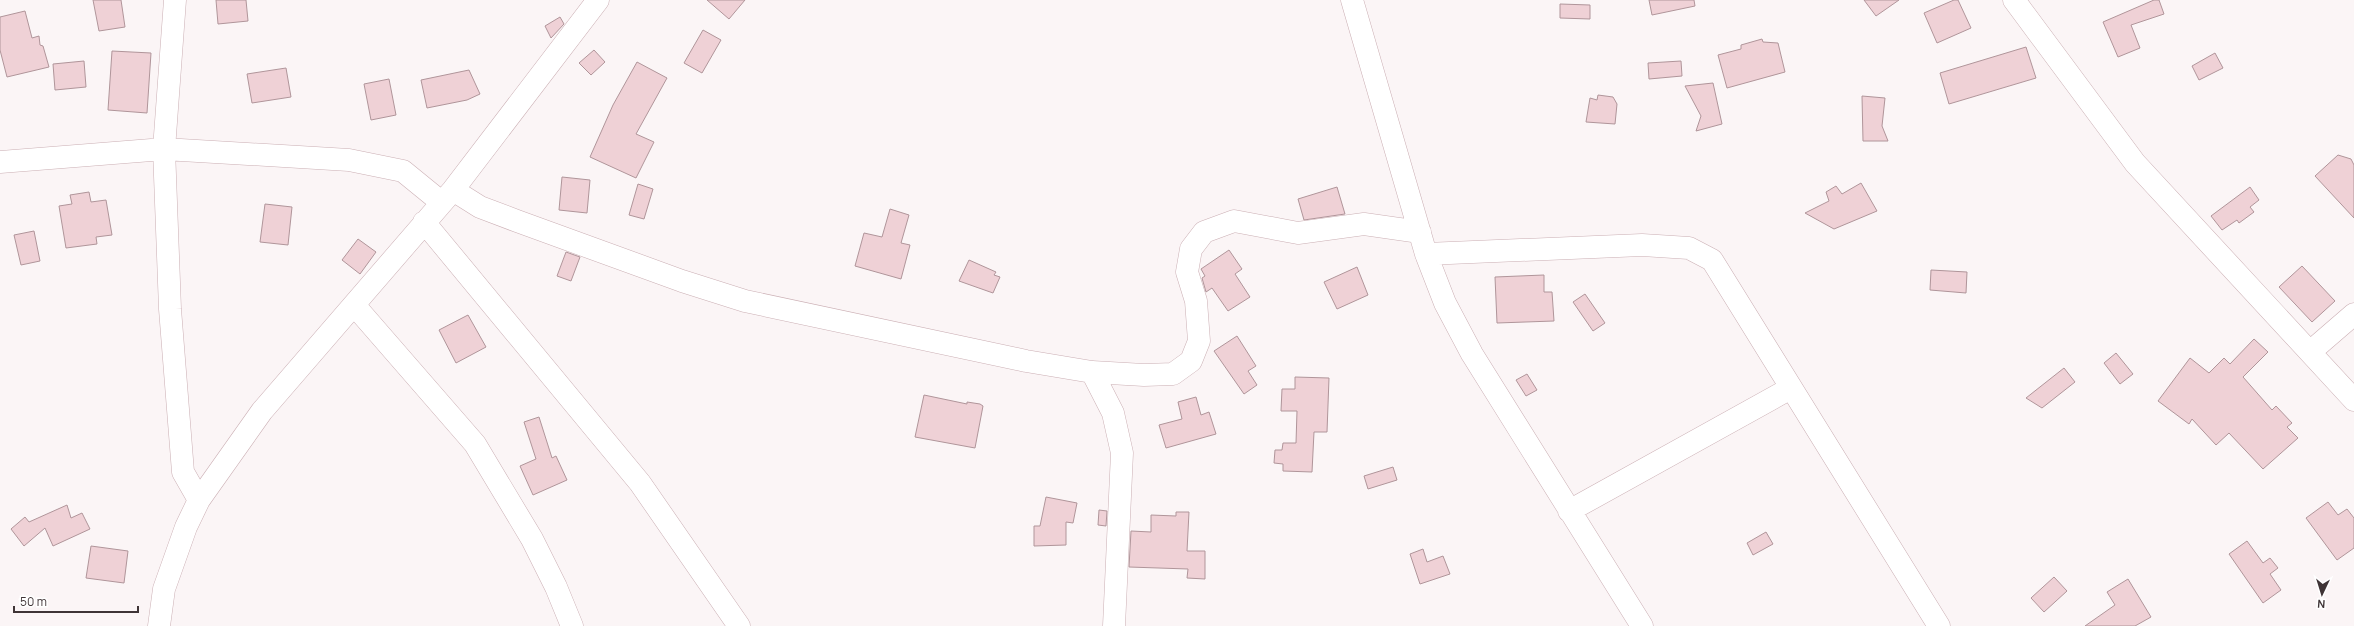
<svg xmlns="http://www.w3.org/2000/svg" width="2354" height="626" font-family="Manrope,sans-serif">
<rect width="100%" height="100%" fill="#fbf5f6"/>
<path fill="#efd1d6" stroke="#b0959a" d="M93,0H121L125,27L99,31Z
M216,0H246L248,21L218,24Z
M707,0H745L729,19Z
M1649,0H1694L1695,6L1652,15Z
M1864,0H1899L1876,16Z
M1954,0H1958L1971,28L1937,43L1924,13Z
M2154,0H2159L2164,14L2131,25L2140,48L2118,57L2103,22Z
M1560,4L1590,5V19L1560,18Z
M25,11L32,38L39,36L40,45L43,46L49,67L7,77L0,50V17Z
M560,17L564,24L551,38L545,26Z
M703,30L721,40L702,73L684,63Z
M1762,39L1763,42L1778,43L1785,72L1727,88L1718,55L1741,49V45Z
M2026,47L2036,78L1949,104L1940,73Z
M594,50L605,62L591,75L579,63Z
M112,51L151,53L147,113L108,110Z
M2215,53L2223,68L2199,80L2192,66Z
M84,61L86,87L55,90L53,64Z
M1681,61L1682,76L1649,79L1648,63Z
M637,62L667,78L636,134L654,142L636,178L590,157L613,105Z
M286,68L291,97L252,103L247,74Z
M469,70L480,94L467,100L427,108L421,80Z
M389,79L396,115L371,120L364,84Z
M1713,83L1722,124L1696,131L1701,116L1685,86Z
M1598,95L1613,97L1617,104L1615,124L1586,122L1590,98L1597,100Z
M1862,96L1885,98L1882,126L1888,141H1863Z
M2338,155L2351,159L2354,165V218L2315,176Z
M562,177L590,180L587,213L559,210Z
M1861,183L1877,211L1834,229L1805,213L1829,201L1826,192L1836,186L1842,194Z
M638,184L653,189L644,219L629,215Z
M1337,187L1345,214L1304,220L1298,199Z
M2250,187L2259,200L2250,207L2254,212L2239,223L2237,220L2222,230L2211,216Z
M89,192L91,202L106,200L112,235L96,237L97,244L66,248L59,206L72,204L70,195Z
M265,204L292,207L288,245L260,242Z
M890,209L909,215L901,243L910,245L901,279L855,266L864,233L882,237Z
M34,231L40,261L21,265L14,235Z
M358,239L376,252L360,274L342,260Z
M1229,250L1242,269L1235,274L1250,297L1228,311L1212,288L1206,292L1202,278L1205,276L1201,269Z
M566,252L580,257L571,281L557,276Z
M969,260L996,272L994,275L1000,277L993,293L959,281Z
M2302,266L2335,301L2312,322L2279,287Z
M1357,267L1368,295L1337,309L1324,282Z
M1931,270L1967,272L1966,293L1930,290Z
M1544,275V292H1552L1554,321L1497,323L1495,277Z
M1585,294L1605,323L1593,331L1573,302Z
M468,315L486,347L456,363L439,330Z
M1237,336L1256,366L1248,371L1257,385L1244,394L1214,351Z
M2254,339L2268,352L2243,377L2272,410L2276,406L2292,423L2287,427L2298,438L2263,469L2229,433L2216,445L2192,419L2189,424L2158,401L2190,358L2209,373L2224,358L2230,364Z
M2116,353L2133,374L2120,384L2104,363Z
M2064,368L2075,382L2042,408L2026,398Z
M1527,374L1537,390L1526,396L1516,380Z
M1295,377L1329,378L1327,432H1314L1312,472L1283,471V464L1274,463L1275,450H1282L1283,443H1296L1297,411H1281L1282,389H1295Z
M924,395L967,404V402L980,404L983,406L975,448L915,437Z
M1196,397L1201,415L1209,412L1216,434L1166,448L1159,425L1182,419L1178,402Z
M539,417L552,458L556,456L567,480L533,495L520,466L536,459L524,422Z
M1393,467L1397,480L1368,489L1364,476Z
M1046,497L1077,503L1073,523L1066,522V545L1034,546V526H1040Z
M2328,502L2338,515L2347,509L2354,518V548L2337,560L2306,518Z
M67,505L71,518L82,513L90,529L53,546L45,528L24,546L11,529L25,517L29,522Z
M1099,510L1107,511L1106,526L1098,525Z
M1176,512H1189L1187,551H1205V579L1187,578L1188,569L1129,567L1131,531L1151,532V515L1176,516Z
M1766,532L1773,544L1753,555L1747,543Z
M2247,541L2263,563L2270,558L2278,568L2270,574L2281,590L2263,603L2229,554Z
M91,546L128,551L124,583L86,578Z
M1423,549L1427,562L1443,556L1450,574L1420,584L1410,554Z
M2054,577L2067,591L2044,612L2031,598Z
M2128,579L2151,617L2135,626H2085L2115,605L2107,592Z"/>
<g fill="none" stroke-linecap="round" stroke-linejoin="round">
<g stroke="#cbafb4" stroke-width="23">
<path id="minor" d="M175,0L164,149L170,309L183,472L199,500
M1352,0L1426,254L1445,303L1472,354L1642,626
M2014,0L2135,163L2354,400
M0,162L164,149L349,160L403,171L441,202
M453,190L480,207L517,221L682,281L745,301L1026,361L1092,372L1144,375L1173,374L1191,361L1199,341L1196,301L1187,272L1191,249L1204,232L1234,221L1298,233L1364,224L1420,232
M424,222L640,483L739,626
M1426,254L1642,245L1689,248L1712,260L1939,626
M355,306L475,444L532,539L556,587L572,626
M2310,352L2354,314
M1092,372L1113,413L1122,453L1114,626
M1569,511L1791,388
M159,626L164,589L186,527L199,500L262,411L453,190L598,0"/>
</g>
<use href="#minor" stroke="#fff" stroke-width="22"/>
</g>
<g transform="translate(2322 594) rotate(184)" stroke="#ffffff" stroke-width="3" paint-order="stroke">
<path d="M0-3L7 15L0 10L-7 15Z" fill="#3f3436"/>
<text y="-6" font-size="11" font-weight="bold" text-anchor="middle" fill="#3f3436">N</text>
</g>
<path d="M14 606v6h124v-6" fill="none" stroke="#3f3436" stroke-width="2"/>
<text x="20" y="606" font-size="12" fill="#3f3436" stroke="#ffffff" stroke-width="3" paint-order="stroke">50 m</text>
</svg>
